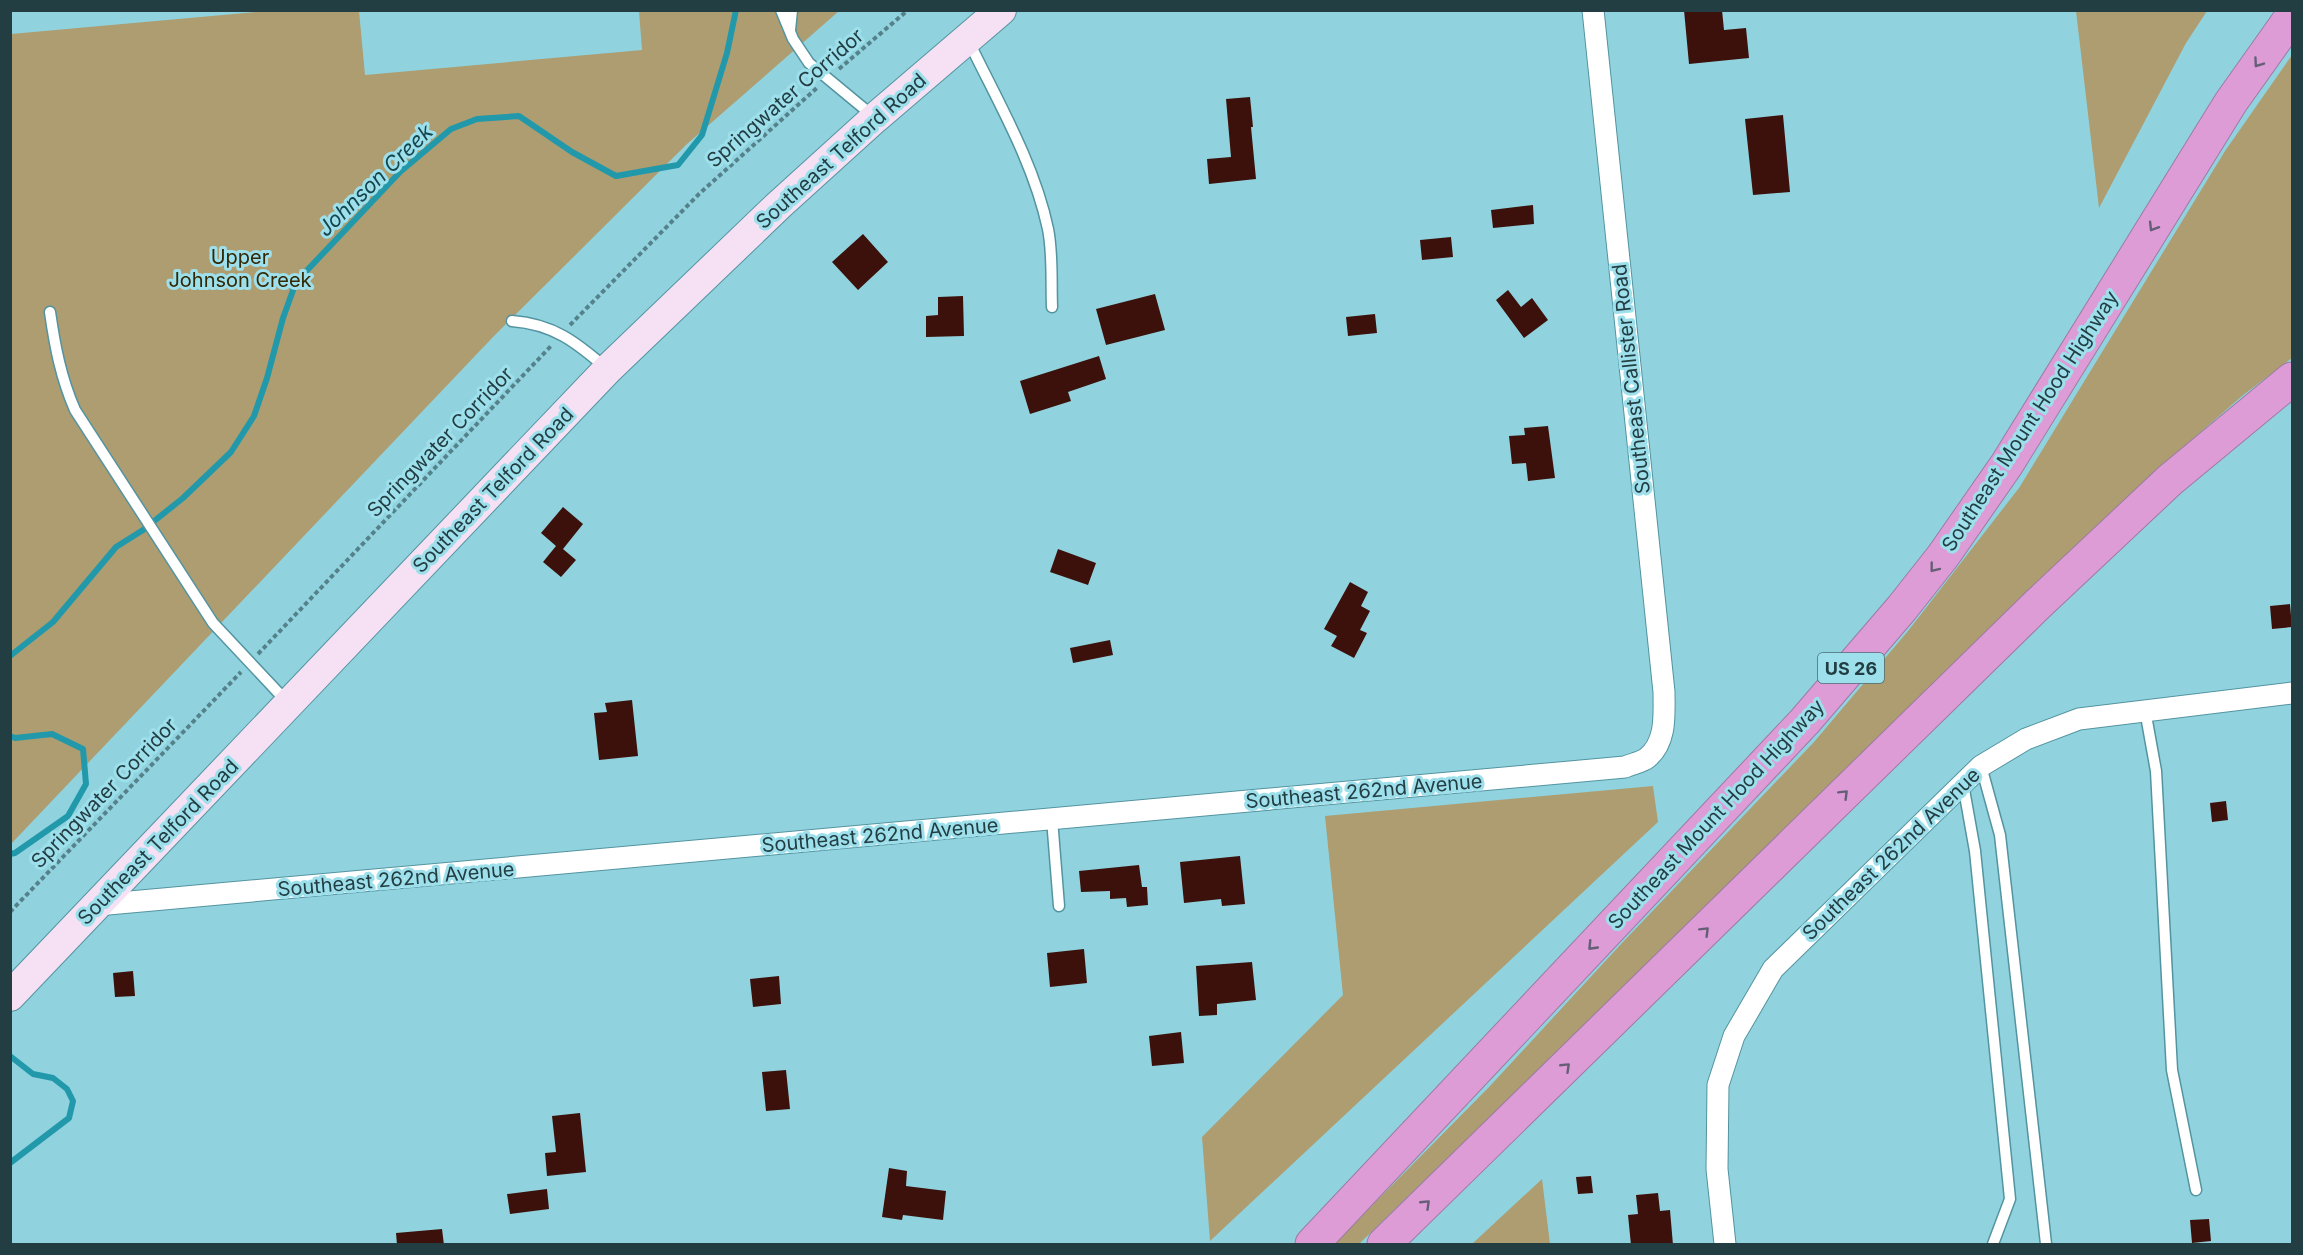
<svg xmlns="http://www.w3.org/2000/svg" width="2303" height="1255" font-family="Inter,sans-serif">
<rect width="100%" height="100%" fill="#90d3df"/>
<path fill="#ad9d71" d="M266,11H359L365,75L642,50L639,11H839L687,144L493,337L11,844V34Z
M2076,11H2207L2186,43L2099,208Z
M2292,55V358L2242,396L2141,484L1359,1244H1334L1490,1086L1622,943L1814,742L1908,631L2019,488L2225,151Z
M1653,786L1658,822L1210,1241L1202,1137L1343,995L1325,816Z
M1542,1179L1550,1244H1472Z"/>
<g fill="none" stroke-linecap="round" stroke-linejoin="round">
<path stroke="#2299ab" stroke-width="6" d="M10,656L53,622L116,547L143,530L183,498L231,452L254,416L267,378L283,318L296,282L400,172L451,129L477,119L519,116L572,152L616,176L678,165L702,135L727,53L736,10
M10,736L15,738L52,734L83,749L86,784L68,816L15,853L10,854
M10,1056L33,1074L53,1078L67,1089L73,1101L69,1118L10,1163"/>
</g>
<path fill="#3c110b" d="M1684,10H1722L1724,30L1746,28L1749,58L1689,64Z
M1250,97L1253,127H1251L1256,179L1209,184L1207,159L1231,157L1226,99Z
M1783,115L1790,192L1753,195L1745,119Z
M1533,205L1534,224L1493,228L1491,210Z
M863,234L888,262L858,290L832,262Z
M1451,237L1453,257L1422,260L1420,240Z
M1508,290L1521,307L1532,298L1548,320L1524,338L1496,300Z
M1155,294L1165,330L1106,345L1096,309Z
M963,296L964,336L926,337V316L938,315V297Z
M1375,314L1377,333L1348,336L1346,317Z
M1099,356L1106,379L1068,392L1071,401L1030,414L1020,381Z
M1548,426L1555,478L1528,481L1526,463L1512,464L1509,436L1525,435L1524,428Z
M563,507L583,524L563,549L576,560L561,577L543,562L556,546L541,533Z
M1058,549L1096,563L1088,585L1050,572Z
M1350,582L1368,592L1361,606L1370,611L1360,630L1367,633L1354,658L1331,646L1337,636L1324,629Z
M2290,604L2292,627L2272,629L2270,606Z
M1110,640L1113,655L1073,663L1070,648Z
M632,700L638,756L599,760L594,713L607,712L605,703Z
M2226,801L2228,820L2212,822L2210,803Z
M1240,856L1245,904L1222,906L1221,899L1184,903L1180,862Z
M1139,865L1142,887H1147L1148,905L1127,907L1126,898L1110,899V891L1081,892L1079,871Z
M1084,949L1087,983L1050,987L1047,953Z
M1252,962L1256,1000L1217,1004V1015L1199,1016L1196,966Z
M133,971L135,996L115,997L113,973Z
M779,976L781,1004L753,1007L750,979Z
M1181,1032L1184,1063L1152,1066L1149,1036Z
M786,1070L790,1109L766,1111L762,1072Z
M580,1113L586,1172L547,1176L545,1153L556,1152L552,1116Z
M889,1168L907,1171L906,1186L946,1191L943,1220L903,1215L902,1220L882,1217Z
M1591,1176L1593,1193L1578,1194L1576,1177Z
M547,1189L549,1209L510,1214L507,1194Z
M1658,1193L1660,1211L1670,1210L1673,1245H1631L1628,1215L1638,1214L1636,1195Z
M2209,1219L2211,1241L2192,1243L2190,1220Z
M442,1229L444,1245H397L396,1233Z"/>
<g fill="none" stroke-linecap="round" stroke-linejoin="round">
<g stroke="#5394a0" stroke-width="13">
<path id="lane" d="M781,10L793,39L809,63L873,116
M790,30L792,10
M969,42C998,102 1034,163 1048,229C1053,254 1051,282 1052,307
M50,312C55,347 61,378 75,410L213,623L288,703
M512,321C553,324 576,342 606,368
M2145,710L2156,771L2172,1070L2196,1190
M1981,766L2000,835L2046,1244
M1963,784L1975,851L2010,1199L1993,1244
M1052,819L1059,906"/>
</g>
<g stroke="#5394a0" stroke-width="23">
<path id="street" d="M97,905L1625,767C1632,764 1642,762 1647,758C1667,742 1664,714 1664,692L1593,10
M1725,1244L1717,1169L1718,1085L1734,1036L1773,969L1981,766L2026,739L2079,719L2292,693"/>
</g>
<g stroke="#5394a0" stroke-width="32">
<path id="secondary" d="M10,996L608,369L779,205L875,118L1001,10"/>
</g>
<g stroke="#9c7ba3" stroke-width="35">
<path id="highway" d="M1312,1244L1805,721L1902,608L1943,556L2007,464L2231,102L2292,16
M1384,1244L2037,605L2170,480L2292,379"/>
</g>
<path stroke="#55828a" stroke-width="4" stroke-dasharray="4.5 3" stroke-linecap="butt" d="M839,69L908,10
M570,325L699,194L818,87
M258,654L551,346
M10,912L241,672"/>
<use href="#lane" stroke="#fff" stroke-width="10"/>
<use href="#street" stroke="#fff" stroke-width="21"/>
<use href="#secondary" stroke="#f5e1f3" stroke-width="30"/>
<use href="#highway" stroke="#dd9cd6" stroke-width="33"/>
</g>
<defs><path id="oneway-chevron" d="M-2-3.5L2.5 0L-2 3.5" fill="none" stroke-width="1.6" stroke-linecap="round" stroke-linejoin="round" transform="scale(1.5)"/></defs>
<g stroke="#645f76">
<use href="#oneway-chevron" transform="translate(2258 63) rotate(125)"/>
<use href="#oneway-chevron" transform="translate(2153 227) rotate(121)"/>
<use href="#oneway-chevron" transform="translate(1934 568) rotate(128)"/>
<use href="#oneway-chevron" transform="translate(1844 794) rotate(-45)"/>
<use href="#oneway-chevron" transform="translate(1705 931) rotate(-45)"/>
<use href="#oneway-chevron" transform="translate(1592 946) rotate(134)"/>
<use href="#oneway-chevron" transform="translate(1566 1067) rotate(-44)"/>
<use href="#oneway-chevron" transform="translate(1426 1204) rotate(-44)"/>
</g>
<g text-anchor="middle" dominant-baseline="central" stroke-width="6" stroke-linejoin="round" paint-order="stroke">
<rect fill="#9de0ec" stroke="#486f76" stroke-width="1.5" x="1818" y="653" width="66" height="30" rx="4.5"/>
<g font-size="18" font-weight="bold" fill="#233e43">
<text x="1851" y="668">US 26</text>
</g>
<g font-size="20" fill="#233e43" stroke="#9de0ec">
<text transform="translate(785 98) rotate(-41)">Springwater Corridor</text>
<text transform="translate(841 151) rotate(-42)">Southeast Telford Road</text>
<text transform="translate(1631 379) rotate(-96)">Southeast Callister Road</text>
<text transform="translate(2030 421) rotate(-57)">Southeast Mount Hood Highway</text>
<text transform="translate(440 442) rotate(-46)">Springwater Corridor</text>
<text transform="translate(493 490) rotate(-46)">Southeast Telford Road</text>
<text transform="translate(1364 791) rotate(-5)">Southeast 262nd Avenue</text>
<text transform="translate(104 793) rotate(-46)">Springwater Corridor</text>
<text transform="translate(1716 814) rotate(-47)">Southeast Mount Hood Highway</text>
<text transform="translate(880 835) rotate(-5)">Southeast 262nd Avenue</text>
<text transform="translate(158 842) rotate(-46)">Southeast Telford Road</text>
<text transform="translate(1891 854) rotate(-44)">Southeast 262nd Avenue</text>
<text transform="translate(396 879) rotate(-5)">Southeast 262nd Avenue</text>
</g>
<g font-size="20" fill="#342805" stroke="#9de0ec">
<text x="240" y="257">Upper<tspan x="240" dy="23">Johnson Creek</tspan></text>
</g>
<g font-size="21" font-style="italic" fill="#15464e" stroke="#9de0ec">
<text transform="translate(375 180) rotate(-44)">Johnson Creek</text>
</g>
</g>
<rect width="2303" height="1255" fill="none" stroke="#233e43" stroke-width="24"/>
</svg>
